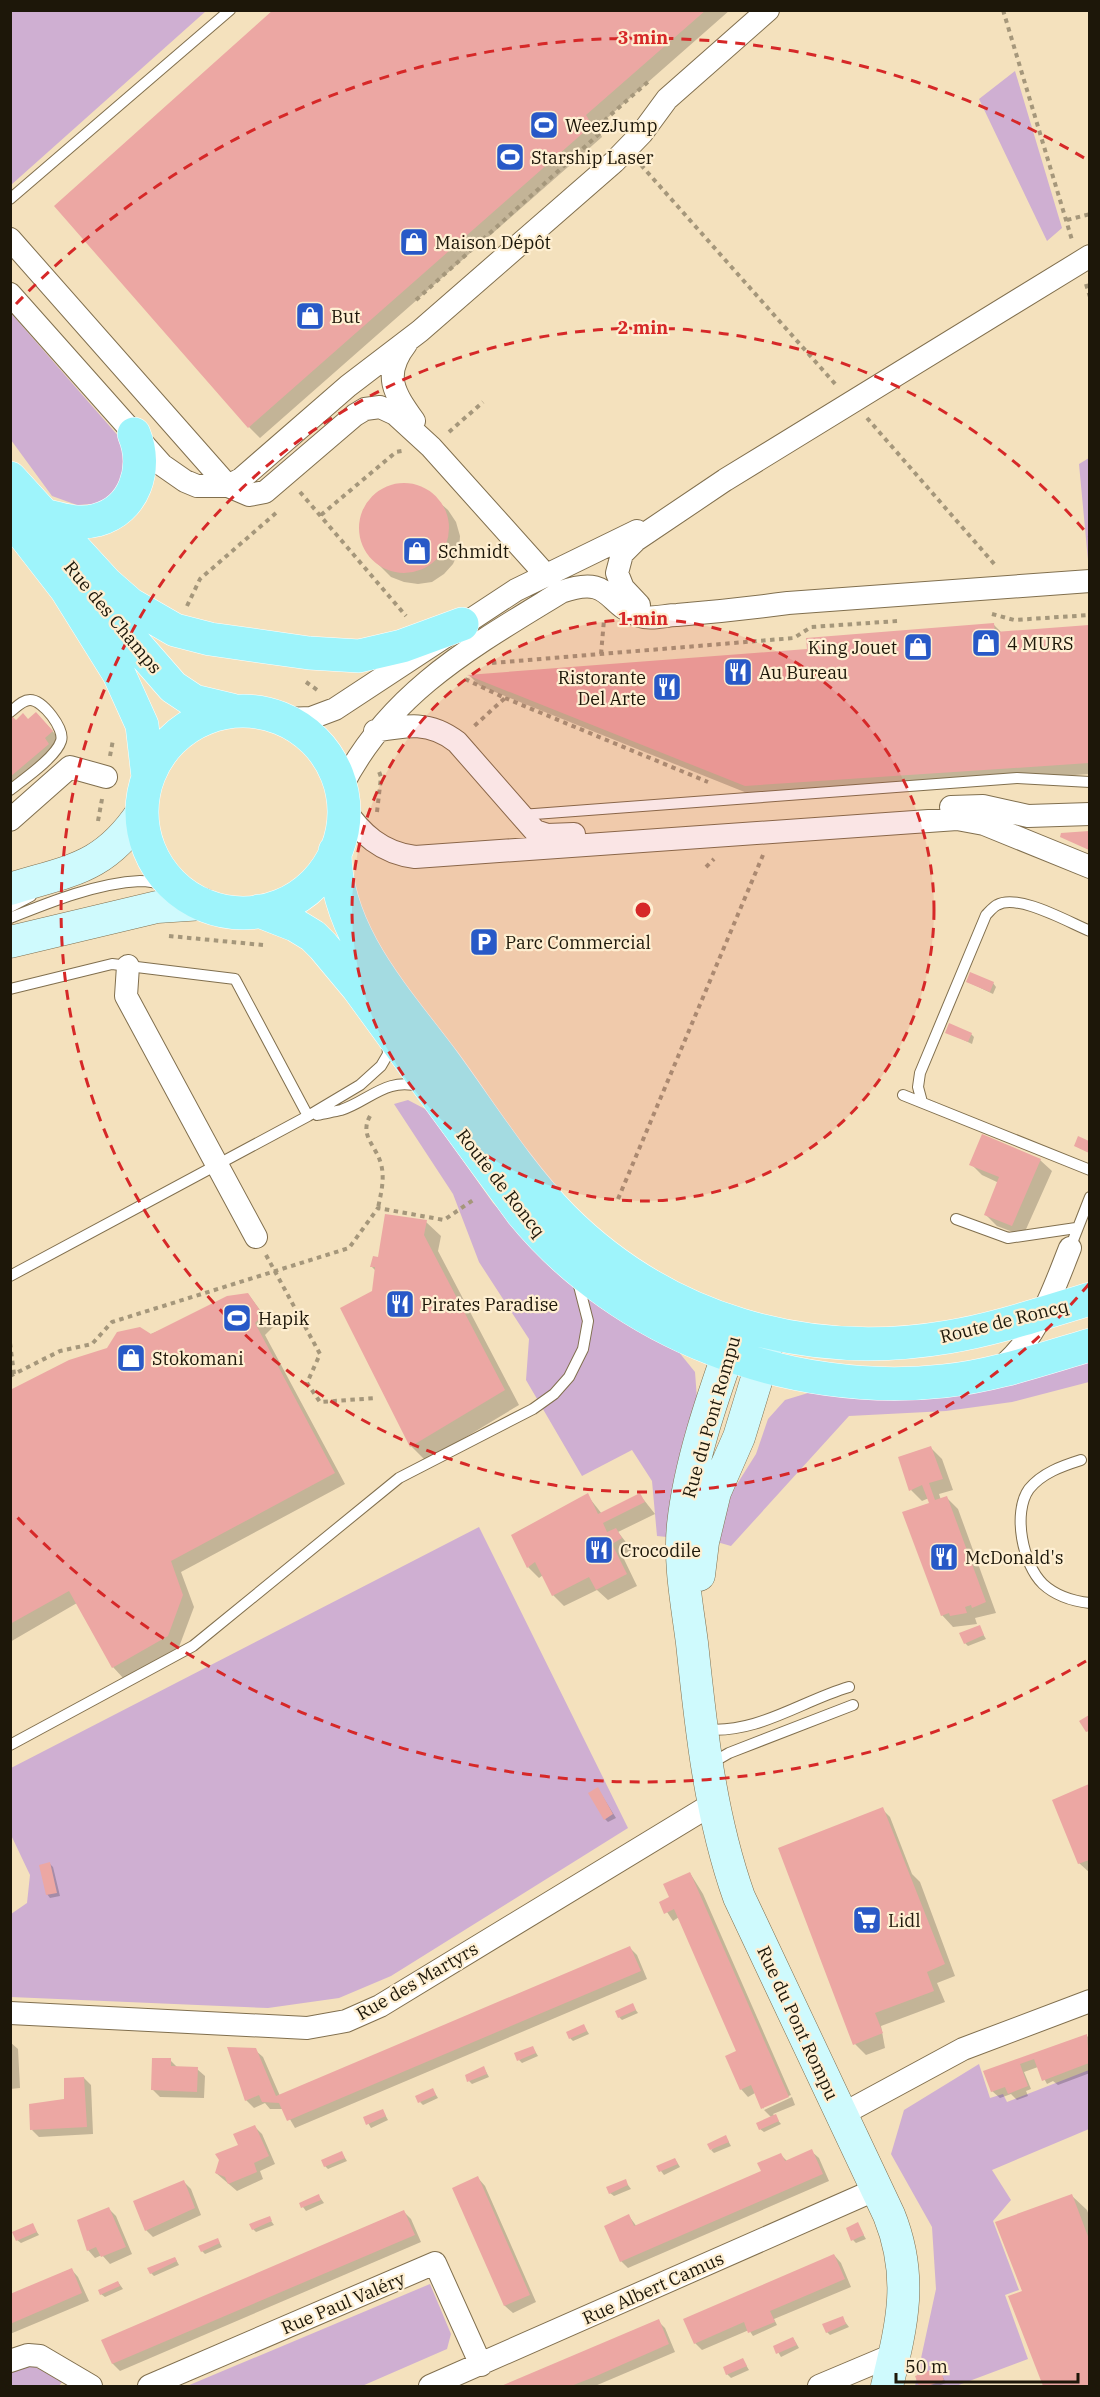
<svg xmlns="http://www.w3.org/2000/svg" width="1100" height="2397" font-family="'IBM Plex Serif',serif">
<rect width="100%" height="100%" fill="#f4e1bd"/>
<path fill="#cfafd2" d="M11,10H206V11L11,185Z
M1015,71L1062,228L1047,241L979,99Z
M10,312L127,446L122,482L109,497L95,504L77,505L52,496L11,440Z
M1089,458L1090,571H1089L1079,464Z
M408,1100L427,1110L493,1203L548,1262L601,1308L678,1351L695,1372L697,1399L667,1537L657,1536L652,1481L632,1450L582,1476L526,1380L529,1339L479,1262L453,1194L394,1104Z
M1089,1359V1382L1012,1402L946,1411L849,1416L731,1546L717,1542L732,1492L756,1454L768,1419L785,1400L808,1393L884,1399Z
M479,1527L628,1828L391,1976L339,1998L268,2008L11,1997V1914L27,1903L30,1875L11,1835V1768Z
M979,2064L990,2098L1003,2094L1007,2102L1089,2070V2129L992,2170L1011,2200L993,2221L1019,2290L1005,2295L1028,2359L956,2386H915L936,2289L932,2227L891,2154L904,2110Z
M430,2284L451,2334L447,2349L362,2386H187Z
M32,2365L62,2382L59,2386H11V2372Z"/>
<path fill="#0003" d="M275,10H730L597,127L602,137L260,438L249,427Z
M395,485H409L424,489L448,510L456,522L460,536L459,551L453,564L444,574L432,582L418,584L404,582L391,577L369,555L362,542L360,528L363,514L370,501L381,491Z
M994,625L1002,633L1090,626V774L757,797L480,686L470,676L808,651Z
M16,721L47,725L63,743L55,750L59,755L10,797V725Z
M968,982L993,983L996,987L993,994Z
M947,1032L971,1034L974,1037L972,1044Z
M1040,1160L1052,1171L1023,1236L997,1226L986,1215L999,1183L982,1175L971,1164Z
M426,1222L441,1236L438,1251L519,1405L426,1461L411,1446L373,1292L376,1271L371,1266Z
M248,1294L273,1327L265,1335L345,1484L181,1572L194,1607L179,1647L124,1679L113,1667L77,1603L10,1642V1392Z
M931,1448L942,1459L953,1490L939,1494L941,1500L947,1498L958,1509L996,1613L975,1618L977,1624L953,1627L942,1615L931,1504L929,1498L922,1501L911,1490Z
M587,1495L602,1514L640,1495L655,1514L618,1532L632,1550L622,1555L637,1586L608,1600L597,1590L564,1606L553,1595L543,1575L539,1578L528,1567Z
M979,1627L986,1639L968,1646L965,1643Z
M1090,1785V1873L1079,1863L1054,1801Z
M598,1789L616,1818L608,1822L605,1819Z
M882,1809L890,1817L912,1874L920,1882L955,1976L937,1983L945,2002L881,2026L885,2048L866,2055L855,2044Z
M50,1864L53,1867L60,1896L50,1898L47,1894Z
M690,1873L703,1894L791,2095L764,2106V2109L755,2093L748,2097L741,2089V2057L679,1917L673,1921L661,1903L672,1897Z
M630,1948L637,1955L647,1979L295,2128L284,2109H270L265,2103L254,2108L246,2100L255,2050L263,2057L280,2096Z
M632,2005L638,2013L622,2020L619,2017Z
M584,2026L589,2034L573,2041L570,2038Z
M1086,2035L1090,2039V2073L1058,2085L1053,2081L1047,2084L1038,2067L1024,2072L1031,2089L1026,2091L1028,2096L1017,2100L1011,2094L1000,2098L992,2091L985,2072Z
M10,2042L18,2049L20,2088L10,2089Z
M533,2048L538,2056L522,2063L519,2060Z
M170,2060L178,2068L197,2069L205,2076L204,2098L160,2097L152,2089Z
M484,2068L489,2077L472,2084L469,2081Z
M84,2078L91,2085L93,2134L39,2137L32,2130L66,2100Z
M433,2090L438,2098L423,2105L420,2102Z
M792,2097L795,2105L773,2114L781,2124L764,2132L760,2129L772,2118L764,2110Z
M383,2111L388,2120L371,2128L365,2118Z
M255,2127L262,2134L275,2164L260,2171L263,2179L237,2191L216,2173Z
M726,2137L731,2146L714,2153L711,2150Z
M811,2151L819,2158L829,2181L628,2268L621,2261L629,2216L637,2227L763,2172L781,2155L788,2162Z
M342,2153L347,2161L328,2169L325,2166Z
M675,2159L680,2167L664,2175L658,2167Z
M478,2178L485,2186L536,2302L513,2313L505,2306L454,2188Z
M625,2181L631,2189L614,2196L610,2193Z
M184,2182L191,2189L201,2215L153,2237L146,2230Z
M319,2196L324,2203L306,2211L303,2207L301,2204Z
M1072,2196L1087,2210L1090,2218V2386H1044L1010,2297L1024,2292Z
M109,2209L116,2216L132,2254L110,2264L102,2255L95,2258L88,2250Z
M403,2211L411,2219L421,2242L120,2371L113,2364L103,2341Z
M269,2218L274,2225L256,2232L253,2229Z
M857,2224L866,2239L856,2243L853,2240Z
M32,2225L39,2235L21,2243L17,2240Z
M218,2240L222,2247L205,2254L202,2251Z
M834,2255L841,2263L851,2287L774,2319L777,2325L753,2336L749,2330L702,2350L695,2343Z
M175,2258L179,2265L154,2276L151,2273Z
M71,2269L78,2277L89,2301L10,2334V2296Z
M118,2282L123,2289L105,2297L101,2294Z
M842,2318L849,2327L830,2335L827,2332Z
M658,2321L665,2328L675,2352L595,2386H505Z
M793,2338L799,2348L781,2357L775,2347Z
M743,2360L749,2370L731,2378L727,2374Z
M938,2368L946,2383L938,2386H921L917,2376Z"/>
<path fill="#eca7a3" d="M273,10H706L586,115L592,125L248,428L54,206Z
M359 528a45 45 0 1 1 90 0a45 45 0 1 1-90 0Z
M994,623L995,632L1089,625V763L745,786L467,675L807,649L806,638Z
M36,712L53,731L45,738L49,744L10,777V719L13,717L16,720L23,713L28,719Z
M1089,831V850L1060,837L1061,833Z
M970,972L994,982L990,992L966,982Z
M949,1023L972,1033L968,1042L945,1033Z
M982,1134L1041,1159L1012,1226L984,1215L999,1177L969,1165Z
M1078,1136L1089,1141V1153L1074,1146Z
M385,1214L427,1220L424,1235L505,1390L410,1447L340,1308L372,1291L375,1267H370L373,1256L378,1257Z
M248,1293L263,1315L255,1323L335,1473L171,1561L183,1595L168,1636L112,1668L69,1591L10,1624V1390L69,1360L107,1348L117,1332L140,1327L151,1334L227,1296Z
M931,1446L943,1479L929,1483L935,1500L947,1496L986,1602L972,1608L971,1605L965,1607L967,1613L950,1616L949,1613L941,1616L902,1512L929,1503L922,1485L909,1491L898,1457Z
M588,1493L598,1514L640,1493L645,1502L603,1523L607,1532L616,1528L622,1538L612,1544L627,1574L596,1590L589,1577L552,1596L535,1562L527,1568L511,1535Z
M980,1625L984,1635L964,1644L959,1633Z
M1089,1715V1731L1086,1732L1079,1721Z
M1089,1784V1860L1078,1864L1052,1800Z
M598,1787L613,1814L604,1820L588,1793Z
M883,1807L945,1964L927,1972L934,1991L875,2013L883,2033L853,2045L778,1848Z
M50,1862L57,1893L46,1895L39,1865Z
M690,1872L789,2097L761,2109L751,2085L740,2090L725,2056L736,2051L674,1909L664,1914L659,1902L669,1897L663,1884Z
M630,1946L641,1971L287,2121L279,2103L262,2102L259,2095L245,2101L227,2047L256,2048L276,2096Z
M633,2003L636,2010L618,2018L615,2011Z
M584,2024L587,2031L569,2039L566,2032Z
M1087,2034L1089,2063L1042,2081L1034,2059L1020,2064L1028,2086L1008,2094L1005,2087L991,2092L983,2071Z
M533,2046L536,2053L517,2061L514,2053Z
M152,2058H171V2066L198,2067L197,2092L151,2090Z
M484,2066L487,2074L467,2082L465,2075Z
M84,2077L87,2127L30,2130L29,2104L64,2099V2078Z
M433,2088L436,2095L418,2103L415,2096Z
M383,2109L386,2116L366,2125L363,2117Z
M776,2114L779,2121L759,2130L756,2123Z
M255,2125L269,2156L254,2163L257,2172L228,2184L225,2177L215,2173L219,2160L215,2154L238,2145L233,2134Z
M726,2135L729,2142L710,2150L707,2144Z
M812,2149L823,2174L620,2262L604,2226L629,2214L634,2226L761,2171L757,2163L781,2153L785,2161Z
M342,2151L345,2158L324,2167L321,2160Z
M675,2158L678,2164L659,2172L656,2166Z
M478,2176L530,2295L504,2306L452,2188Z
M626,2179L628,2185L609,2194L606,2187Z
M184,2180L195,2208L145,2231L133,2201Z
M319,2194L321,2200L301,2208L299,2203Z
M1072,2194L1089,2239V2386H1043L1008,2296L1022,2291L995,2222Z
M109,2207L126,2247L101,2257L96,2247L87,2251L77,2220Z
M404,2210L415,2235L112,2364L101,2340Z
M270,2216L272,2221L252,2230L249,2224Z
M858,2222L864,2235L851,2241L846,2228Z
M33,2223L37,2232L16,2241L12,2232Z
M218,2238L220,2243L201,2252L198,2246Z
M834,2254L845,2279L770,2311L775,2322L748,2333L744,2322L694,2344L683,2319Z
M175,2257L177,2261L150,2274L147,2268Z
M72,2268L82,2293L10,2324V2294Z
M118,2281L120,2286L100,2295L98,2290Z
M843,2316L846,2324L826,2333L822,2324Z
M659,2319L669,2344L594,2377L571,2386H501Z
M793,2337L797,2345L776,2354L773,2346Z
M743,2358L747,2366L726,2375L723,2367Z
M939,2367L944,2380L928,2386H919L915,2376Z"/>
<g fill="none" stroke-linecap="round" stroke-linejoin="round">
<g stroke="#806f4e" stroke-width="12">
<path id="lane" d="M10,199L230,10
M10,712C16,708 22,700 30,700C43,700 65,729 61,741C56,757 24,779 10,790
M521,815L1017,778L1090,782
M10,907L31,896
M10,918C50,902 97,883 140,881C153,881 165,885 177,888
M10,989L112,964L235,979L308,1116
M903,1095L1090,1170
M922,1102L918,1087L920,1073L986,915C989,912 993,907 997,905C1018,893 1068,922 1090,931
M317,1115C325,1113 333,1112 341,1110C369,1101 387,1076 421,1087
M956,1219L1008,1238L1076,1228
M1070,1248L1090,1197
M10,1276L308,1116L360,1085L381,1066L388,1054L387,1042
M1081,1460C1062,1466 1042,1473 1029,1489C1012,1513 1023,1565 1043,1584C1056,1596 1072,1601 1090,1603
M704,1729C756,1735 801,1701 849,1687
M10,1745L193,1646L399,1478L533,1409L554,1394L569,1377L583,1349L588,1321L577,1278
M710,1764L729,1753L853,1705"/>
</g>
<g stroke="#806f4e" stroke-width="24">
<path id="street" d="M10,239L228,486L249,495L265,492L355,415L365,409L380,407L395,414L431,447L545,574
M10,294L162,465L185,481L197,486H228L241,479L348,386L420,331L614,162L642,133L667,99L768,10
M406,344C382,375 394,393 414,421
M639,605L623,588L617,573L622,554L636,540L725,480L1090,256
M284,719L311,718L335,709L516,590L637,531
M375,731C407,725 430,721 457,742L535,831L547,835L574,834
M341,788C389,692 473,646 561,592C612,574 605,605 640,616C651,620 665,615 677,615C714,612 751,608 788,603L1090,581
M343,807C361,834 382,853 415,857L957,819L984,824L1090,867
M951,807L983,806L1028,816L1090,814
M10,820L70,767L106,777
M128,966L126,996L256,1237
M999,1369C1038,1338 1052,1293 1070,1248
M10,2013L307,2028L346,2021L380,2006L714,1803
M841,2115L963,2049L1090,2001
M10,2361L28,2355L40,2356L91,2386
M149,2386L435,2263L481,2365
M430,2386L877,2189
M819,2386L895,2354"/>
</g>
<g stroke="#806f4e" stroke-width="33">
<path id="secondary" d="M10,889C71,870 104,869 142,812
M10,942L157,907L203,904
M737,1328C715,1391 690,1459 683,1525C679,1564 687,1604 692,1643C701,1729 710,1815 739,1897L889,2215C914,2277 902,2324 887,2386
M699,1575L703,1542L715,1492L739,1437L769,1339"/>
</g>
<g stroke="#fff" stroke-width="34">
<path id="primary" d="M10,478L106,583L130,604L175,630L210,639L309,653L359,656L402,646L462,624
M47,516C63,520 80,525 97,520C135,510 148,468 134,434
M10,517L66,589L119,674L142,725L148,777
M84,585L173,687L194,701L232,710
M142 812a101 101 0 1 1 202 0a101 101 0 1 1-202 0Z
M335,851C334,933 398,1000 444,1062C482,1114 518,1172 563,1218C666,1321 807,1361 948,1337C996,1329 1043,1313 1090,1299
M259,911L295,925L313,936L323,946L358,988L522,1213C621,1334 790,1398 944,1381C994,1376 1042,1359 1090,1345"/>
</g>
<path stroke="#a5977b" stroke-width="4" stroke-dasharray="4.5 4.5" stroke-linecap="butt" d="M1003,10L1072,240
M641,165L837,386
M1067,220L1090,214
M1086,284L1090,297
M416,300L599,134L606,119L650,80
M867,418L996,566
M449,432L483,402
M300,492L406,616
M321,515L396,452L402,451
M187,606L200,579L276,513
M992,614L1014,620L1090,615
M601,654L604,620
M492,663L794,638L811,627L898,621
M465,679L505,698L472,728
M306,682L320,692
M505,698L708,782
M110,756L113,740
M377,812L381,777L378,769
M98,821L102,799
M706,867L714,859
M169,936L263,945
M370,1116C359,1136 376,1145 381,1164C385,1179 381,1193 378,1208
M618,1199L763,855
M266,1255L320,1354L307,1383L320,1402L377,1398
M10,1343L14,1374
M10,1376L60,1351L92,1344L112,1322L349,1248L378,1208L444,1220L476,1198"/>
<use href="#lane" stroke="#fff" stroke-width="10"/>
<use href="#street" stroke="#fff" stroke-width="22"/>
<use href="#secondary" stroke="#cffafd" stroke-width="32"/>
<use href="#primary" stroke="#9ef4fb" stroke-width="33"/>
</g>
<circle cx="643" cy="910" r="291" fill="#d62828" fill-opacity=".12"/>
<g fill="none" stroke="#d62828" stroke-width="3" stroke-dasharray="10 8">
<circle cx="643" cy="910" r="291"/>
<path d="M1089 1284A582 582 0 1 1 1089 536"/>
<path d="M1086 1661A872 872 0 0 1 16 1516M16 304A872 872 0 0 1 1086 159"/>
</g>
<defs>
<g id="stadium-square" transform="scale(1.5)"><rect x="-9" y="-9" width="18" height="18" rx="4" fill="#2859c7" stroke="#feefd2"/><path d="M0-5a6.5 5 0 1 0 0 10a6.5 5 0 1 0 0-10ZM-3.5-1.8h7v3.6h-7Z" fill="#fff"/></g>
<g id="shop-square" transform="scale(1.5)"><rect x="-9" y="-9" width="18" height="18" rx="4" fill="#2859c7" stroke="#feefd2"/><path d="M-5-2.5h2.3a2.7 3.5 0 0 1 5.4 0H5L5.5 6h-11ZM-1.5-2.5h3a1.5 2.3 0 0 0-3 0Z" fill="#fff"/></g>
<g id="restaurant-square" transform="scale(1.5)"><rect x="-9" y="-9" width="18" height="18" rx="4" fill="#2859c7" stroke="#feefd2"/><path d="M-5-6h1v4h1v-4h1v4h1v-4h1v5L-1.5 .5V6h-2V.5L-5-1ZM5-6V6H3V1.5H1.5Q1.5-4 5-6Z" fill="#fff"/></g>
<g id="parking-square" transform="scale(1.5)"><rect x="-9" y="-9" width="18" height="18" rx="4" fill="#2859c7" stroke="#feefd2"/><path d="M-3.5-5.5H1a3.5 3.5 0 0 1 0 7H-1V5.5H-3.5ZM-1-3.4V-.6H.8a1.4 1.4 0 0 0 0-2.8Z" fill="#fff"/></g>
<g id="supermarket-square" transform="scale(1.5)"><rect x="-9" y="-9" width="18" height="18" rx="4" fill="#2859c7" stroke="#feefd2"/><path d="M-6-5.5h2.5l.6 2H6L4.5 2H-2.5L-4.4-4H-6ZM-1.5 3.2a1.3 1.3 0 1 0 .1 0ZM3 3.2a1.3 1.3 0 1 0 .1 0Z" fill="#fff"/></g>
</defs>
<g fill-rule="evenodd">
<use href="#stadium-square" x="544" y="125"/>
<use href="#stadium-square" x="510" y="157"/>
<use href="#shop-square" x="414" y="242"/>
<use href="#shop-square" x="310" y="316"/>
<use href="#shop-square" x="417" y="551"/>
<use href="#shop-square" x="986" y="643"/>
<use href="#shop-square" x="918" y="647"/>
<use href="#restaurant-square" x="738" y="672"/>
<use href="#restaurant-square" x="667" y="687"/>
<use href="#parking-square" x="484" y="942"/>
<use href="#restaurant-square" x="400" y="1304"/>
<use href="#stadium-square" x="237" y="1318"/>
<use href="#shop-square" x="131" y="1358"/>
<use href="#restaurant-square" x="599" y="1550"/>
<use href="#restaurant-square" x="944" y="1557"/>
<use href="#supermarket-square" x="867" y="1920"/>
</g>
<g text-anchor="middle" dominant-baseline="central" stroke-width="4.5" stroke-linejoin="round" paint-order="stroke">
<g font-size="18" fill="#1d1709" stroke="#feefd2" text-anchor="start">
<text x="565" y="125">WeezJump</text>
<text x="531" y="157">Starship Laser</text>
<text x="435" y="242">Maison Dépôt</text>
<text x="331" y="316">But</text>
<text x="438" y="551">Schmidt</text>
<text x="1007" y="643">4 MURS</text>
<text x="897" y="647" text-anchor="end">King Jouet</text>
<text x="759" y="672">Au Bureau</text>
<text x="646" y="677" text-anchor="end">Ristorante<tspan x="646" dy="21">Del Arte</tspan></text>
<text x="505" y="942">Parc Commercial</text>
<text x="421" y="1304">Pirates Paradise</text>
<text x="258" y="1318">Hapik</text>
<text x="152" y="1358">Stokomani</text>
<text x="620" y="1550">Crocodile</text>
<text x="965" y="1557">McDonald's</text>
<text x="888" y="1920">Lidl</text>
</g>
<g font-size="18" fill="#1d1709" stroke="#feefd2">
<text transform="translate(113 617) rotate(50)">Rue des Champs</text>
<text transform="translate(501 1183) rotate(52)">Route de Roncq</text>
<text transform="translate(1004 1321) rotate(-14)">Route de Roncq</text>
<text transform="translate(711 1417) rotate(-74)">Rue du Pont Rompu</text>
<text transform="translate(417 1981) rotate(-30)">Rue des Martyrs</text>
<text transform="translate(798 2023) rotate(65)">Rue du Pont Rompu</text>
<text transform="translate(653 2288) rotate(-24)">Rue Albert Camus</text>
<text transform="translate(343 2303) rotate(-23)">Rue Paul Valéry</text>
</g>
</g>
<circle cx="643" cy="910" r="9" fill="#d62828" stroke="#feefd2" stroke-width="3"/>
<g font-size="18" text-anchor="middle" font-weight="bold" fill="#d62828" stroke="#feefd2" stroke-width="4.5" stroke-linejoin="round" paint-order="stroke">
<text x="643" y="44">3 min</text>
<text x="643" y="334">2 min</text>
<text x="643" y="625">1 min</text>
</g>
<rect width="1100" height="2397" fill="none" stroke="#1d1709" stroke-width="24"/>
<path d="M896 2373v9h182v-9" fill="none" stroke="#1d1709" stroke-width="3"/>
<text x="905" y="2373" font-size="18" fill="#1d1709" stroke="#feefd2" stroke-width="4.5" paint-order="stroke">50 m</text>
</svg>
